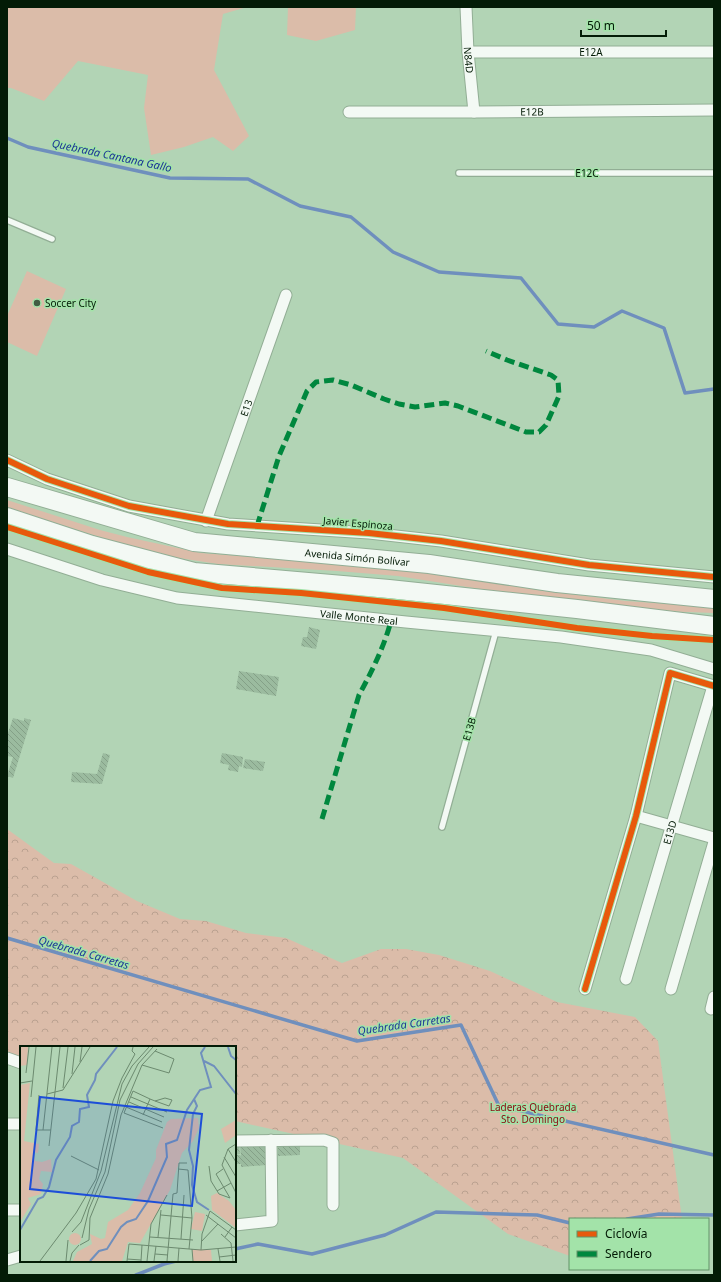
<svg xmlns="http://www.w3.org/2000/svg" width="721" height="1282" font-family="'Noto Sans',sans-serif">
<defs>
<pattern id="forest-crowns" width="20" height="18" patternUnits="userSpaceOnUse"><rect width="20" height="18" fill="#dbbca9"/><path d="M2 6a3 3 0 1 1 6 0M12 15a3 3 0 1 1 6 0" fill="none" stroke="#baa190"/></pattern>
<pattern id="building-back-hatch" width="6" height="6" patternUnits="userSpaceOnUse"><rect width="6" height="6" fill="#9bbb9f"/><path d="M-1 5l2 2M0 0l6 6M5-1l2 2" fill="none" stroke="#84a087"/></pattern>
</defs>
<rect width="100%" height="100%" fill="#b2d4b5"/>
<path fill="#dbbca9" d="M7,7H247L223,14L214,70L249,136L233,151L213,137L184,147L151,155L144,108L148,75L78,61L44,101L11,88H7Z
M288,7H356L355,30L316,41L287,35Z
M27,271L66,289L37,356L7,342V316Z
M7,500L100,530L127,537L201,553L415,570L544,591L626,601L714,607V613L661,611L518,595L398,576L337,571L218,564L179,558L125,545L11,509L7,507Z"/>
<path fill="url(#forest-crowns)" d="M7,829L54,863L71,864L137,901L180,919L206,921L246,933L286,938L342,963L381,949H406L439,955L490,971L557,1002L635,1017L658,1041L682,1219H570V1256L508,1234L403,1158L235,1121V1047H21V1064L7,1058Z"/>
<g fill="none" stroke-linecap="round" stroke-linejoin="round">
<path stroke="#6f8fbd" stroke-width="3.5" d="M7,138L28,147L170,178L248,179L300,206L351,217L393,252L439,272L521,278L558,324L594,327L622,311L664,328L685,393L714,389
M7,938L357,1041L461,1025L499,1106L714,1155
M627,1219L659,1214L714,1215
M235,1249L258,1244L312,1254L385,1235L436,1212L537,1215L570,1223
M136,1275L164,1264L176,1261"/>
</g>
<path fill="url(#building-back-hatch)" d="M309,627L320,630L316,649L301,646L303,637H307Z
M239,671L279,677L276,696L236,689Z
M13,718L24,721V718L31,720L13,778L7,776L13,757L7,756V736Z
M103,753L110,755L102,784L71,782L72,772L97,774Z
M222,753L243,757L242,767L239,766L238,772L228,770L229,765L220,763Z
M245,759L265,762L263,771L243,768Z
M235,1140L239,1145L240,1154L235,1155Z
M300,1143V1155L278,1156V1144Z
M265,1144L267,1165L241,1167V1164H235V1155H240L241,1156L240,1146Z"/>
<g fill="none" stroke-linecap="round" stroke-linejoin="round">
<g stroke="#92ae95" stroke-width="8">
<path id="service" d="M459,173H714
M7,220L52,239
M442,827L496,631"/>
</g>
<g stroke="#92ae95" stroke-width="13">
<g id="minor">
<path id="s1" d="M466,7L468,52L474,112"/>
<path id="s2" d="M468,52H714"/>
<path id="s3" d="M349,112H474L714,110"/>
<path d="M7,460L47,479L129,506L228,524L369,533L441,541L589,565L714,577"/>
<path id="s4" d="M206,521L286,295"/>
<path id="s5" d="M7,549L102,580L177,598L406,622L561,637L651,650L714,669"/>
<path d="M636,816L714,838"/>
<path id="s6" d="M626,979L713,686"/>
<path d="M585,989L636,816L670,673L714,686"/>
<path d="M671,989L714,842"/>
<path d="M711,1009L714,997"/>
<path d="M7,1058L21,1063"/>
<path d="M7,1124H21"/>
<path d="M235,1141L324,1140L333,1143V1205"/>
<path d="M7,1210H21"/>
<path d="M235,1225L272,1221L271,1140"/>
<path d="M7,1260L21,1256"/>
</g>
</g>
<g stroke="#92ae95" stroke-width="20">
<g id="trunk">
<path id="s7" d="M7,487L194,542L429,564L557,583L714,599"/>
<path d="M7,517L92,545L194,572L389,589L577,609L714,626"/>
</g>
</g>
<use href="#service" stroke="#f3f9f4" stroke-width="5.5"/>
<use href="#minor" stroke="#f3f9f4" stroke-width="11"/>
<use href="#trunk" stroke="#f3f9f4" stroke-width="18"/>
<path stroke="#00873e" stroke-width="5" stroke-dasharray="10 5" stroke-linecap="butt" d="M257,526L279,456L307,391L316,382L333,380L351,385L384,399L399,404L415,407L445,403L458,406L526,432H539L546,425L559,396L558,380L551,375L507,360L486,351
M322,819L359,695C372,671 384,647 391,621"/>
<g stroke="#a3e3a9" stroke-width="8">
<path id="cycleway" d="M7,460L47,479L129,506L228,524L369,533L441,541L589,565L714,577
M7,527L148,572L222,588L301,593L444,608L577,628L652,636L714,640
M585,989L636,816L670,673L714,686"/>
</g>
<use href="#cycleway" stroke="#e8590c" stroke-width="6"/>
</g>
<circle fill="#405c43" stroke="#a3e3a9" stroke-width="1.5" cx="37" cy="303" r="4"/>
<g text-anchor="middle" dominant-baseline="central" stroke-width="3" stroke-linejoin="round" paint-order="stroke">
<g font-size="10" fill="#031b06" stroke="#a3e3a9">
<text stroke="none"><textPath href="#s2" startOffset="123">E12A</textPath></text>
<text stroke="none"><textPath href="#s1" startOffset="53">N84D</textPath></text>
<text stroke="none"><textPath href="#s3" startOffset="183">E12B</textPath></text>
<text x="587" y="173">E12C</text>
<text stroke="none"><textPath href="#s4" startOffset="120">E13</textPath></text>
<text transform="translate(358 523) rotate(5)">Javier Espinoza</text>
<text stroke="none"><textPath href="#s7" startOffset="359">Avenida Simón Bolívar</textPath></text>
<text stroke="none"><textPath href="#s5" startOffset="360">Valle Monte Real</textPath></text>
<text transform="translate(469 729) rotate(-74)">E13B</text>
<text stroke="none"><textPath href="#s6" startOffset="153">E13D</textPath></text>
</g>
<g font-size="10" fill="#031b06" stroke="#a3e3a9" text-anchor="start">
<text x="45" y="303">Soccer City</text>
</g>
<g font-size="10" fill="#8c0910" stroke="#a3e3a9">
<text x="533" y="1107">Laderas Quebrada<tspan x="533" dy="12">Sto. Domingo</tspan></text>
</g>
<g font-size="11" font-style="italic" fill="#1d3696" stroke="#a3e3a9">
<text transform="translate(112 155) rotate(12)">Quebrada Cantana Gallo</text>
<text transform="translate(84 952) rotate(16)">Quebrada Carretas</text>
<text transform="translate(404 1024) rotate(-8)">Quebrada Carretas</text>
</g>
</g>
<g transform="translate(20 1046)">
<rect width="216" height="216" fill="#b2d4b5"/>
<path d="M10,37L4,95L19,98L18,107L13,106L15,115L22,116L31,113L32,126L21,125L19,133L23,138L21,148L8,152L11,158L0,176V39ZM216,74V89L205,97L201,83ZM175,166L185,168L182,185L171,183Z" fill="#dbbca9"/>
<path d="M0,1H8L7,19L0,20ZM178,72L179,82L173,95L162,107L150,144L120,197L108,196L102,215H53L57,206L72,198L70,188L81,193L85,192L88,176L108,164L120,147L136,112V104L147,76L151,73ZM197,147L209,155L216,164V182L192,164L191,150ZM49 193a6 6 0 1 1 12 0a6 6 0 1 1-12 0ZM172,203L191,204L192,215H173Z" fill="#dbbca9"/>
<path fill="none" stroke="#6f8fbd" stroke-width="2" d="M208,1L211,10L216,14M184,15L194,20L216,48M174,53L177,60L173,68L169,104L173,120L172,139L177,156L189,164M0,184L18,153L23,151L29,141L36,114L50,91L52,80L59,76L60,63L69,61L67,49L75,34L76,28L97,1M70,215L79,205L87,203L101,181L107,176L116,173L128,155L147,111L146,98L157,94L167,64L180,44L191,41L181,7L185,1"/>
<path fill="none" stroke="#6c8a6f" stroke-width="1" d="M60,16L62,1M122,19L149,27L154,13L135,5M6,27L9,1M52,28L55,1M0,37L12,35M43,42L48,1M27,48L43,44L70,1M19,49L16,84H31M11,51L16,1M111,51L147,66M135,55L145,52L152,54L149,60L135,55L130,53L113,45L104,67L143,82M109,56L144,71M106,61L142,76M123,69L130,53M23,84L32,1M216,98L208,103L202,119L216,147M29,100L40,1M208,103L216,116M51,110L79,124M204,111L216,131M189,120L191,135L199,148L210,152M158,123L168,124L172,172L169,203M203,123L196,128L210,152M197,145L211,137M157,147L159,117H167M141,169L172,172M186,169L216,192M52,186L61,176L81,125L102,38L112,20L129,1M201,188L211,197L213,215M130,191L173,194M138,191L141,164M205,191L212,181M62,192L69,163L85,126L100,54L118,18L133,1M161,193L164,149M181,196L198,178M60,199L69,194L70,172L88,128L101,69L122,19L137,3M172,203L173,215M198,203L200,215M181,204L182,188L190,165L216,184M135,208L148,209M199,211L216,209M107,213L121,214M20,215L56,167L76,133L93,55L102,32L115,8L112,5L113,1M46,215L48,194M50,215L52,207L59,199M107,215L109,198L181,204L216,201M121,215L122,199M127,215L131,178L147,149M134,215L136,200M147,215L153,148L157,147M158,215L159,202"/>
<path fill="#1d4ed8" fill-opacity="0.15" stroke="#1d4ed8" stroke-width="2" d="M20,51L182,68L172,160L10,143Z"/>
<rect width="216" height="216" fill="none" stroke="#031b06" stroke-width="2"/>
</g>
<rect width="721" height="1282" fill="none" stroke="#031b06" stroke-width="16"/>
<rect x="569" y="1218" width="140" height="52" fill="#a3e3a9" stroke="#639368"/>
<rect x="577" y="1231" width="20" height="6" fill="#e8590c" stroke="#639368"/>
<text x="605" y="1238" font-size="12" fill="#031b06">Ciclovía</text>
<rect x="577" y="1251" width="20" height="6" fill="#00873e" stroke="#639368"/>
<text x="605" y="1258" font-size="12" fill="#031b06">Sendero</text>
<path d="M581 30v6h85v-6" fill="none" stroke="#031b06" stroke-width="2"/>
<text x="587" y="30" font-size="12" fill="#031b06" stroke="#a3e3a9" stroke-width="3" paint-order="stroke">50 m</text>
</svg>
